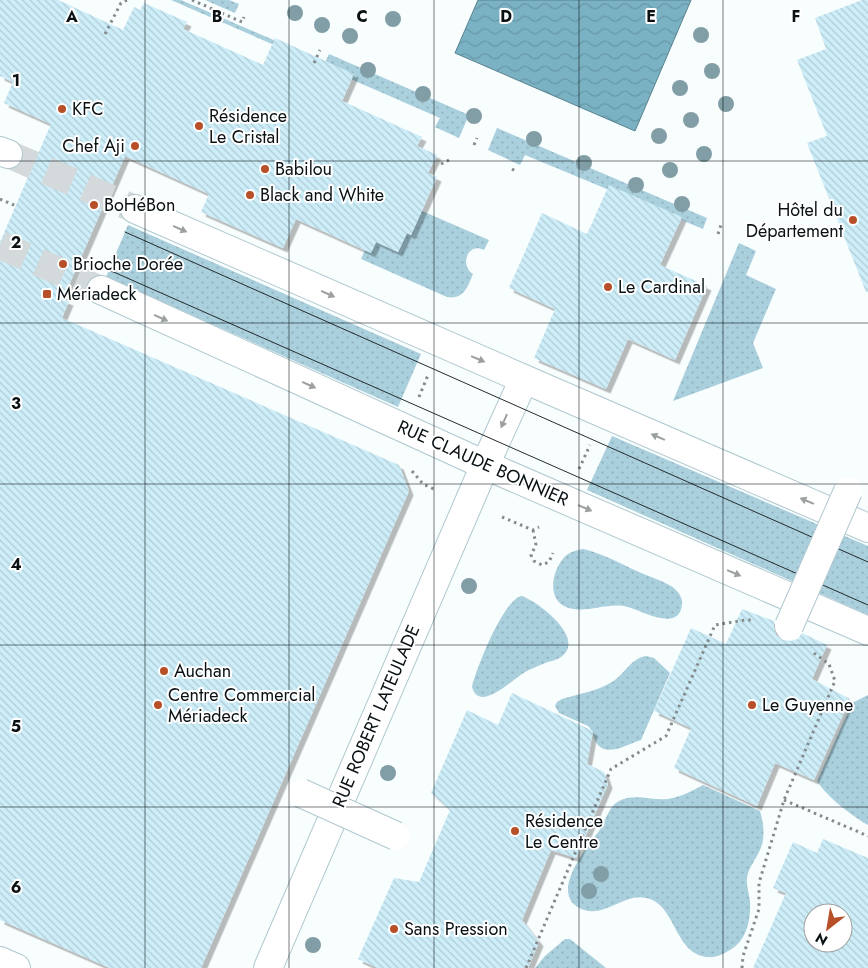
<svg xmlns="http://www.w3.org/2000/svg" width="868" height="968" font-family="Jost,sans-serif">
<defs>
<pattern id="grass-dots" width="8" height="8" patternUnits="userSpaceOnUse" patternTransform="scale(1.25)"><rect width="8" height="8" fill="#aad0dd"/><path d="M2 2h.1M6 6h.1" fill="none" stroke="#91b2bd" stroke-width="1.8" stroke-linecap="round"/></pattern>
<pattern id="water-waves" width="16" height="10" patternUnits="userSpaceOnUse" patternTransform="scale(1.25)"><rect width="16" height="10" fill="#7ab2c4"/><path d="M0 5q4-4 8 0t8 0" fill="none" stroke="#6898a8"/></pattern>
<pattern id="building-back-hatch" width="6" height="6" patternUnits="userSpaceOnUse" patternTransform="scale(1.25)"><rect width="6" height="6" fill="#cdeef9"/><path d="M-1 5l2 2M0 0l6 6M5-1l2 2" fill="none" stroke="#afcbd5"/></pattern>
<filter id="shadow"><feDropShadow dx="4.5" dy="4.5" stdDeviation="0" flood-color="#0004"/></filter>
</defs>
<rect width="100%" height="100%" fill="#f8fdfe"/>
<path fill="url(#grass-dots)" d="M171,0H181L306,54L304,58Z
M205,0H229L239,4L235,13Z
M329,54L469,115L459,138L435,127L440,118L323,67Z
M497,128L707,218L703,229L525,155L520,165L488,150Z
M422,211L489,240L484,250C468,242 459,265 473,274C468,286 464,300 447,297L361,259L365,250L371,252L376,242L398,252L407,233L411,235Z
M128,225L421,354L398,407L106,277Z
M739,243L756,251L746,275L776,289L753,343L763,368L673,401Z
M612,436L868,546V615L587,490Z
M583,549C602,553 621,564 639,572C650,577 661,580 671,586C677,590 683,597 682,604C680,633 642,611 628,607C606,601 584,616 564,606C545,596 554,564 568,554C573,551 578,550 583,549Z
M522,596C538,602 587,638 561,657C556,661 548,661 543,664C537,666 531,669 525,672C514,679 495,697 482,697C476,696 474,693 472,687C476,669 504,598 522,596Z
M646,656L654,658L670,673L641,740C627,744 604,760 595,740C592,735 593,731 588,726L559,713L555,706L557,702L562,699C578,694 598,691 612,682C624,675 631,658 646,656Z
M868,695V825C852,816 827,797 817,781L852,703Z
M703,785L760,811C764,825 766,840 758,854C754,862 748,869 747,878C746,885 749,893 750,901C751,919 747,941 730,950C723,954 716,958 708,957C674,955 676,903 646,898C624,893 606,917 584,910C546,897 586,848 599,831C606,821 608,807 619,801C634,793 652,801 668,799C681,797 692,791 703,785Z
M565,939H570L606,968H535L545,956Z"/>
<path fill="url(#water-waves)" stroke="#58828f" d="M478,0H691L635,131L455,53Z"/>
<path fill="url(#building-back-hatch)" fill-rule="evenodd" filter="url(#shadow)" d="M0,0H58L123,30L134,7L140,10L144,3L187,22L183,29L263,65L275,38L354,74L342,101L422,137L417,146L437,155L428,173L437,177L411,235L407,233L398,252L376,242L371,253L296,219L283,248L201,212L209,194L125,156L63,299L69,301L62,318L399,465L409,491L201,968H110L0,920V242L51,124L4,103L13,82L0,76Z
M862,0H868V292H866L807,143L827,136L797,60L826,49L815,18Z
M609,185L682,217L660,265L707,286L675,360L628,339L606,389L534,358L555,309L509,288L542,213L587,234Z
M742,609L774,621V628L776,635L783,640L791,641L798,639L802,633L827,645L812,679L850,699L814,780L775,763L757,806L674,768L691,728L654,711L691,628L726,644Z
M512,693L593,731L587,764L604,772L608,784L576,858L551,850L522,920L539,942L528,968H378L358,959L394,878L419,882L450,810L431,793L467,710L498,725Z
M823,839L868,858V968H753L786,893L773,888L793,842L817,853ZM813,913H843V943H813Z"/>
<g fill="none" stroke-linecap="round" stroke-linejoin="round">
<path stroke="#d4dadb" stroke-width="28" stroke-dasharray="28 14" stroke-linecap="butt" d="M8,154L135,209"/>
<path stroke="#d4dadb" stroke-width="28" stroke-dasharray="28 14" stroke-linecap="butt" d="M0,245L101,290"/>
<g stroke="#b0c8d0" stroke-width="30">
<path id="minor" d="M0,151L8,154
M135,209L524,379
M0,961L16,968"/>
</g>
<g stroke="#b0c8d0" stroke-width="30">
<path id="tertiary" d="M101,290L485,465L868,631
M268,968L485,465L524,379L868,528"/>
</g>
<path stroke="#858b8d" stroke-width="3" stroke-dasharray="2.5 4" stroke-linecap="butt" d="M192,0L242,22L244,17
M105,34L121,3L127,0
M314,63L320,50
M474,145L477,138
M441,164L449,160
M512,169L517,172
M0,199L16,206
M718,234L721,225
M419,397L428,375
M579,469L590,445
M412,471L423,484L436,490
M502,517L533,530L539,527
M533,530L536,545L531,555L534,561L542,565L549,562L553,553
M784,800L868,836
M526,968L611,769L666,736L715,625L745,620H751
M742,968L743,956L759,909V883L784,800L835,681L829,664L811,651"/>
<use href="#minor" stroke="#fff" stroke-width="28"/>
<use href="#tertiary" stroke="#fff" stroke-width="28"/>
<path stroke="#252c2f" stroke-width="1" d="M125,232L868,562
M109,270L868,605"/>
<g stroke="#b0c8d0" stroke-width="30" stroke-linecap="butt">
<path id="pedestrian-bridge" d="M789,626L848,491
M301,793L396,836"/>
</g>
<use href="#pedestrian-bridge" stroke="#fff" stroke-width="28"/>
</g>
<g fill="#819da5">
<circle cx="295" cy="13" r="8"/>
<circle cx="393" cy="19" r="8"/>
<circle cx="322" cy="25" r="8"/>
<circle cx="701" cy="35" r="8"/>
<circle cx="350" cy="36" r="8"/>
<circle cx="368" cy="70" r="8"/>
<circle cx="712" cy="71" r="8"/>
<circle cx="680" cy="88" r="8"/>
<circle cx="423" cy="94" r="8"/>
<circle cx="726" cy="104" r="8"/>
<circle cx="474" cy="116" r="8"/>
<circle cx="691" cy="120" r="8"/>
<circle cx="659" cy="136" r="8"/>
<circle cx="534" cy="139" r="8"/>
<circle cx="704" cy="154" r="8"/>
<circle cx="584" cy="163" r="8"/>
<circle cx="670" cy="170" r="8"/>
<circle cx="636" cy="185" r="8"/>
<circle cx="682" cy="204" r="8"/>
<circle cx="469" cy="586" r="8"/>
<circle cx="388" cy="773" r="8"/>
<circle cx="601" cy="874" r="8"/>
<circle cx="589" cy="891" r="8"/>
<circle cx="313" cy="945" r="8"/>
</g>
<defs><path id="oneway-solid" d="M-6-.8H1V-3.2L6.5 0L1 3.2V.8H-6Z" transform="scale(1.25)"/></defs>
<g fill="#9da0a1">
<use href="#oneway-solid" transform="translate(180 229) rotate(24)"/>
<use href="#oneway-solid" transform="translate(328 294) rotate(24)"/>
<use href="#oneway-solid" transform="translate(161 318) rotate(24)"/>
<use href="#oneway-solid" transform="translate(478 359) rotate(23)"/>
<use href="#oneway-solid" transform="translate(309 385) rotate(24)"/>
<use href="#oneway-solid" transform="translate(504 421) rotate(114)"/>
<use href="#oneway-solid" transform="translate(658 437) rotate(-157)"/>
<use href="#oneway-solid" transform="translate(807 501) rotate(-157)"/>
<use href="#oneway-solid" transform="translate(585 508) rotate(23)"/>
<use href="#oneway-solid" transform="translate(734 573) rotate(23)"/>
</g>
<path fill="none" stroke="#091114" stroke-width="1" stroke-opacity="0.55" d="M145,0V968M289,0V968M434,0V968M579,0V968M723,0V968M0,161H868M0,323H868M0,484H868M0,645H868M0,807H868"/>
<g fill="#b75029" stroke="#fff" stroke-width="2">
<circle cx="62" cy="109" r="5"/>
<circle cx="199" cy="126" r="5"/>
<circle cx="135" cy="146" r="5"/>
<circle cx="265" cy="169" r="5"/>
<circle cx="250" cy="195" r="5"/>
<circle cx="94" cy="205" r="5"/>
<circle cx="853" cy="220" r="5"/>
<circle cx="63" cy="264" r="5"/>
<circle cx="608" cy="287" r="5"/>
<rect x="42" y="289" width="10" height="10" rx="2.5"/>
<circle cx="164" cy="671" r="5"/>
<circle cx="158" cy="705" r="5"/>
<circle cx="752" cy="705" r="5"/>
<circle cx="515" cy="831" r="5"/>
<circle cx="394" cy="929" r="5"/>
</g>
<g text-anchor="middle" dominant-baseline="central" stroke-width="4" stroke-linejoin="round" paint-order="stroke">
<g font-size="18" fill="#091114" stroke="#fff" text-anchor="start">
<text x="72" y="109">KFC</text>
<text x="209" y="116">Résidence<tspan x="209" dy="21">Le Cristal</tspan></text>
<text x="125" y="146" text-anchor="end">Chef Aji</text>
<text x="275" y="169">Babilou</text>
<text x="260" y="195">Black and White</text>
<text x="104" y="205">BoHéBon</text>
<text x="843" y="210" text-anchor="end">Hôtel du<tspan x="843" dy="21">Département</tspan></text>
<text x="73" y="264">Brioche Dorée</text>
<text x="618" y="287">Le Cardinal</text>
<text x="57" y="294">Mériadeck</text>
<text x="174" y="671">Auchan</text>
<text x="168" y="695">Centre Commercial<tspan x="168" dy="21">Mériadeck</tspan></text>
<text x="762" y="705">Le Guyenne</text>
<text x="525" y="821">Résidence<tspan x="525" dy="21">Le Centre</tspan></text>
<text x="404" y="929">Sans Pression</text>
</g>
<g font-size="18" fill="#091114" stroke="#fff">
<text transform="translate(483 463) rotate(24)">RUE CLAUDE BONNIER</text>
<text transform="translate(376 716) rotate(-67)">RUE ROBERT LATEULADE</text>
</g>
</g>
<g font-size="16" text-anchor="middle" font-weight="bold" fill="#091114" stroke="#fff" stroke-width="4" stroke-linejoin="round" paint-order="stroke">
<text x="72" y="22">A</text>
<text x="217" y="22">B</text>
<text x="362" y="22">C</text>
<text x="506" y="22">D</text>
<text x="651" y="22">E</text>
<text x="796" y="22">F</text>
<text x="16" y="86">1</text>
<text x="16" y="248">2</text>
<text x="16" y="409">3</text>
<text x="16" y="570">4</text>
<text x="16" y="732">5</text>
<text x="16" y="893">6</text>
</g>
<g transform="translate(828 928) rotate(211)"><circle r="24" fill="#ffffff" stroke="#9da0a1"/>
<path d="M0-4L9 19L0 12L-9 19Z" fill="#b75029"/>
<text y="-8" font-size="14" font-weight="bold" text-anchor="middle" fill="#091114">N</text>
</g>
</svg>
